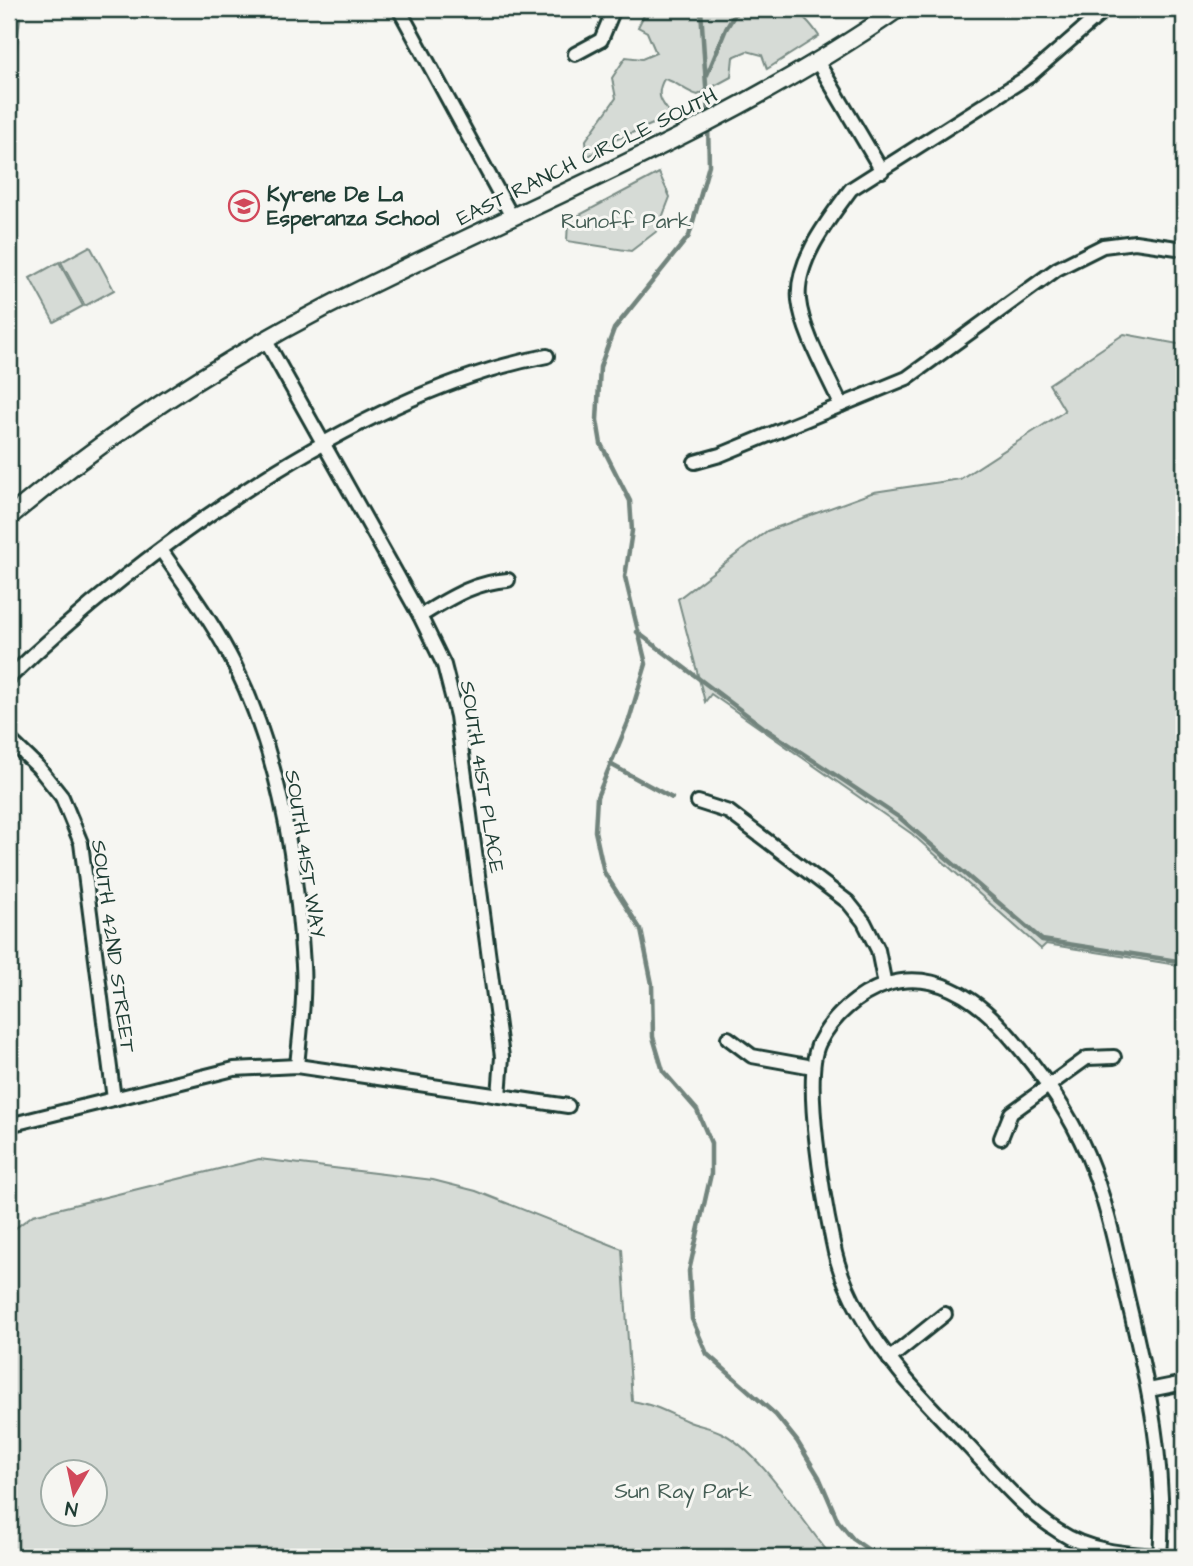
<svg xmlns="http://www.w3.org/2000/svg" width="1193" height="1566" viewBox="0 0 1193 1566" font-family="'Architects Daughter',sans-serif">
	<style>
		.green { fill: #d6dbd6; stroke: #7a8c85; stroke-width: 2; fill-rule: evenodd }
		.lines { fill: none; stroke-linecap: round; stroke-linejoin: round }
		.stream { stroke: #72847d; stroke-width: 4.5 }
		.minor-casing { stroke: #1f3d34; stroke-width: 18 }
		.tertiary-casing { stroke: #1f3d34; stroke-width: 21 }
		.minor { stroke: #f6f6f2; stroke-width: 12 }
		.tertiary { stroke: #f6f6f2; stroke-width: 16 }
		.labels { text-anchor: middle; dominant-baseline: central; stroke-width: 6; stroke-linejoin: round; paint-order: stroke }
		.street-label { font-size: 21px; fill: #1f3d34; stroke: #f6f6f2 }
		.poi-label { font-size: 21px; font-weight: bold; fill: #1f3d34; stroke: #f6f6f2; text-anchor: start }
		.park-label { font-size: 21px; fill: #445d54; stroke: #f6f6f2 }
	</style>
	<rect width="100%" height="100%" fill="#f6f6f2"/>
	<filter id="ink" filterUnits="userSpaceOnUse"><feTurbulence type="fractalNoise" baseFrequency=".0143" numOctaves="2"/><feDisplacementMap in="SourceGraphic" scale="14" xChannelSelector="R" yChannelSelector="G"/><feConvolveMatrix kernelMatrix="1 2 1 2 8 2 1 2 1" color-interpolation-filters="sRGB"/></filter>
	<g filter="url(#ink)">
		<!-- green -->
		<g class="green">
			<path d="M652 9H767L774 13C792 0 810 22 819 36L767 69 762 55 747 51 733 57 731 77 698 95C684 91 678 82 664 79 655 95 661 102 672 116L615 140 587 157 586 140 616 98 612 78 626 57 642 59 656 53 647 32 638 27 645 13Z"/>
			<polygon points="9,16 20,18 9,112"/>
			<polygon points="659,173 670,197 657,231 631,251 567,241 568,221"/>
			<polygon points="90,246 114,290 85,306 61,262"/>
			<polygon points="59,262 83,306 54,322 30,278"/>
			<polygon points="1124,334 1184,345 1184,966 1046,944 1041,949 912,834 711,694 705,702 678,599 767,531 874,492 960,479 1065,411 1049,384"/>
			<polygon points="1184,1064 1184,1159 1180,1135"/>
			<path d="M259 1159 433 1180 476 1191 622 1249 632 1401C658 1406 664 1411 687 1421 698 1426 711 1427 722 1433 762 1453 802 1522 832 1557H9V1233L33 1215ZM52 1472H94V1514H52Z"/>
		</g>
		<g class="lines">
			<!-- stream -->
			<g class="stream">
				<polyline points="701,9 708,116"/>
				<polyline points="707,75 726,29 738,9"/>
				<polyline points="708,125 709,165 689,236 614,329 600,367 597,420 601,444 630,501 632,531 625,577 646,664 629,720 597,797 595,831 604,872 641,930 652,984 653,1037 663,1071 697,1110 711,1143 711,1174 689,1271 692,1319 707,1354 776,1415 797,1441 819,1477 838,1521 853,1539 879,1557"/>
				<polyline points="637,632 763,727 900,818 1042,940 1184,962"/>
				<polyline points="610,764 672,798"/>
			</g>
			<!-- minor casing -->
			<g class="minor-casing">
				<g id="minor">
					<polyline points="399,9 512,217"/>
					<polyline points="575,54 601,40 614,9"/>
					<polyline points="817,61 882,171"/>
					<polyline points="266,341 420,616 444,665 457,716 502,1057 499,1096"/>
					<path d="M841 405C828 376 802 331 799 300 795 261 829 219 851 189L1029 76 1106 9"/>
					<polyline points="695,462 720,455 907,378 1057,269 1103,246 1135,242 1184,249"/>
					<path d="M161 550C187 588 215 625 235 666 280 757 297 865 303 965 305 999 300 1033 297 1066"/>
					<path d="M420 616C449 599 474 582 508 580"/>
					<path d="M9 678C139 551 366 389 547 356"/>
					<polyline points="9,739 38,767 62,797 81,843 114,1099"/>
					<path d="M698 802 729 812 848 902 864 922 878 950 885 985C932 969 975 997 1005 1031 1038 1068 1067 1107 1087 1154 1106 1199 1116 1248 1127 1296 1148 1383 1167 1468 1160 1557"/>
					<path d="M885 985C858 994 832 1017 819 1043 802 1078 824 1201 833 1243 837 1265 848 1292 859 1312 887 1364 929 1405 969 1447 997 1477 1023 1509 1058 1531 1088 1551 1124 1554 1160 1556"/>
					<polyline points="728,1038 752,1056 813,1067"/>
					<polyline points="9,1125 234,1069 297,1066 568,1106"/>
					<polyline points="1001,1138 1011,1113 1062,1076 1087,1058 1114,1057"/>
					<polyline points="889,1359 945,1314"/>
					<polyline points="1149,1390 1184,1383"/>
				</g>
			</g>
			<!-- tertiary casing -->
			<g class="tertiary-casing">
				<path id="tertiary" d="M9 517C106 436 214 365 326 307 517 209 721 132 898 9"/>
			</g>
			<!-- minor -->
			<use href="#minor" class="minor"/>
			<!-- tertiary -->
			<use href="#tertiary" class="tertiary"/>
		</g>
	</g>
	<!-- icons -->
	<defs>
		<g id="school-ring" transform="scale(1.575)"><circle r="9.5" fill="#f6f6f2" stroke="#d1495b" stroke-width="1.5"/><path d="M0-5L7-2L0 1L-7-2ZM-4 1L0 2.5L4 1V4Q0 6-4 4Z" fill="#d1495b"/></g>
	</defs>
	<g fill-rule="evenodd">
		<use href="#school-ring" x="244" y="206"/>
	</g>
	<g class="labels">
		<!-- street labels -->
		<g class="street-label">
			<text transform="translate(587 157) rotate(-26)">EAST RANCH CIRCLE SOUTH</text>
			<text transform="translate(482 777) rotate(81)">SOUTH 41ST PLACE</text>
			<text transform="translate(305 854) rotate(81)">SOUTH 41ST WAY</text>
			<text transform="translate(113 946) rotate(82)">SOUTH 42ND STREET</text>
		</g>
		<!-- poi labels -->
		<g class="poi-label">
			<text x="267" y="194">Kyrene De La<tspan x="267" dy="24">Esperanza School</tspan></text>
		</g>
		<!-- park labels -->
		<g class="park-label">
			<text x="626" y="221">Runoff Park</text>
			<text x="683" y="1491">Sun Ray Park</text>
		</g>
	</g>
	<!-- margin -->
	<rect width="1193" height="1566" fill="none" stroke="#f6f6f2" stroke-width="35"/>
	<rect x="18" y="18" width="1158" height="1531" fill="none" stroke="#1f3d34" stroke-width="2.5" filter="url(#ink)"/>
	<!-- north arrow -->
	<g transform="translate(74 1493) rotate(189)"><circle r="33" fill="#f6f6f2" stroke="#a0aca6" stroke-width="2"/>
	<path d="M0-5L12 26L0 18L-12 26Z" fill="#d1495b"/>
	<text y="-10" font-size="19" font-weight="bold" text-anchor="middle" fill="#1f3d34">N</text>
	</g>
</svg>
